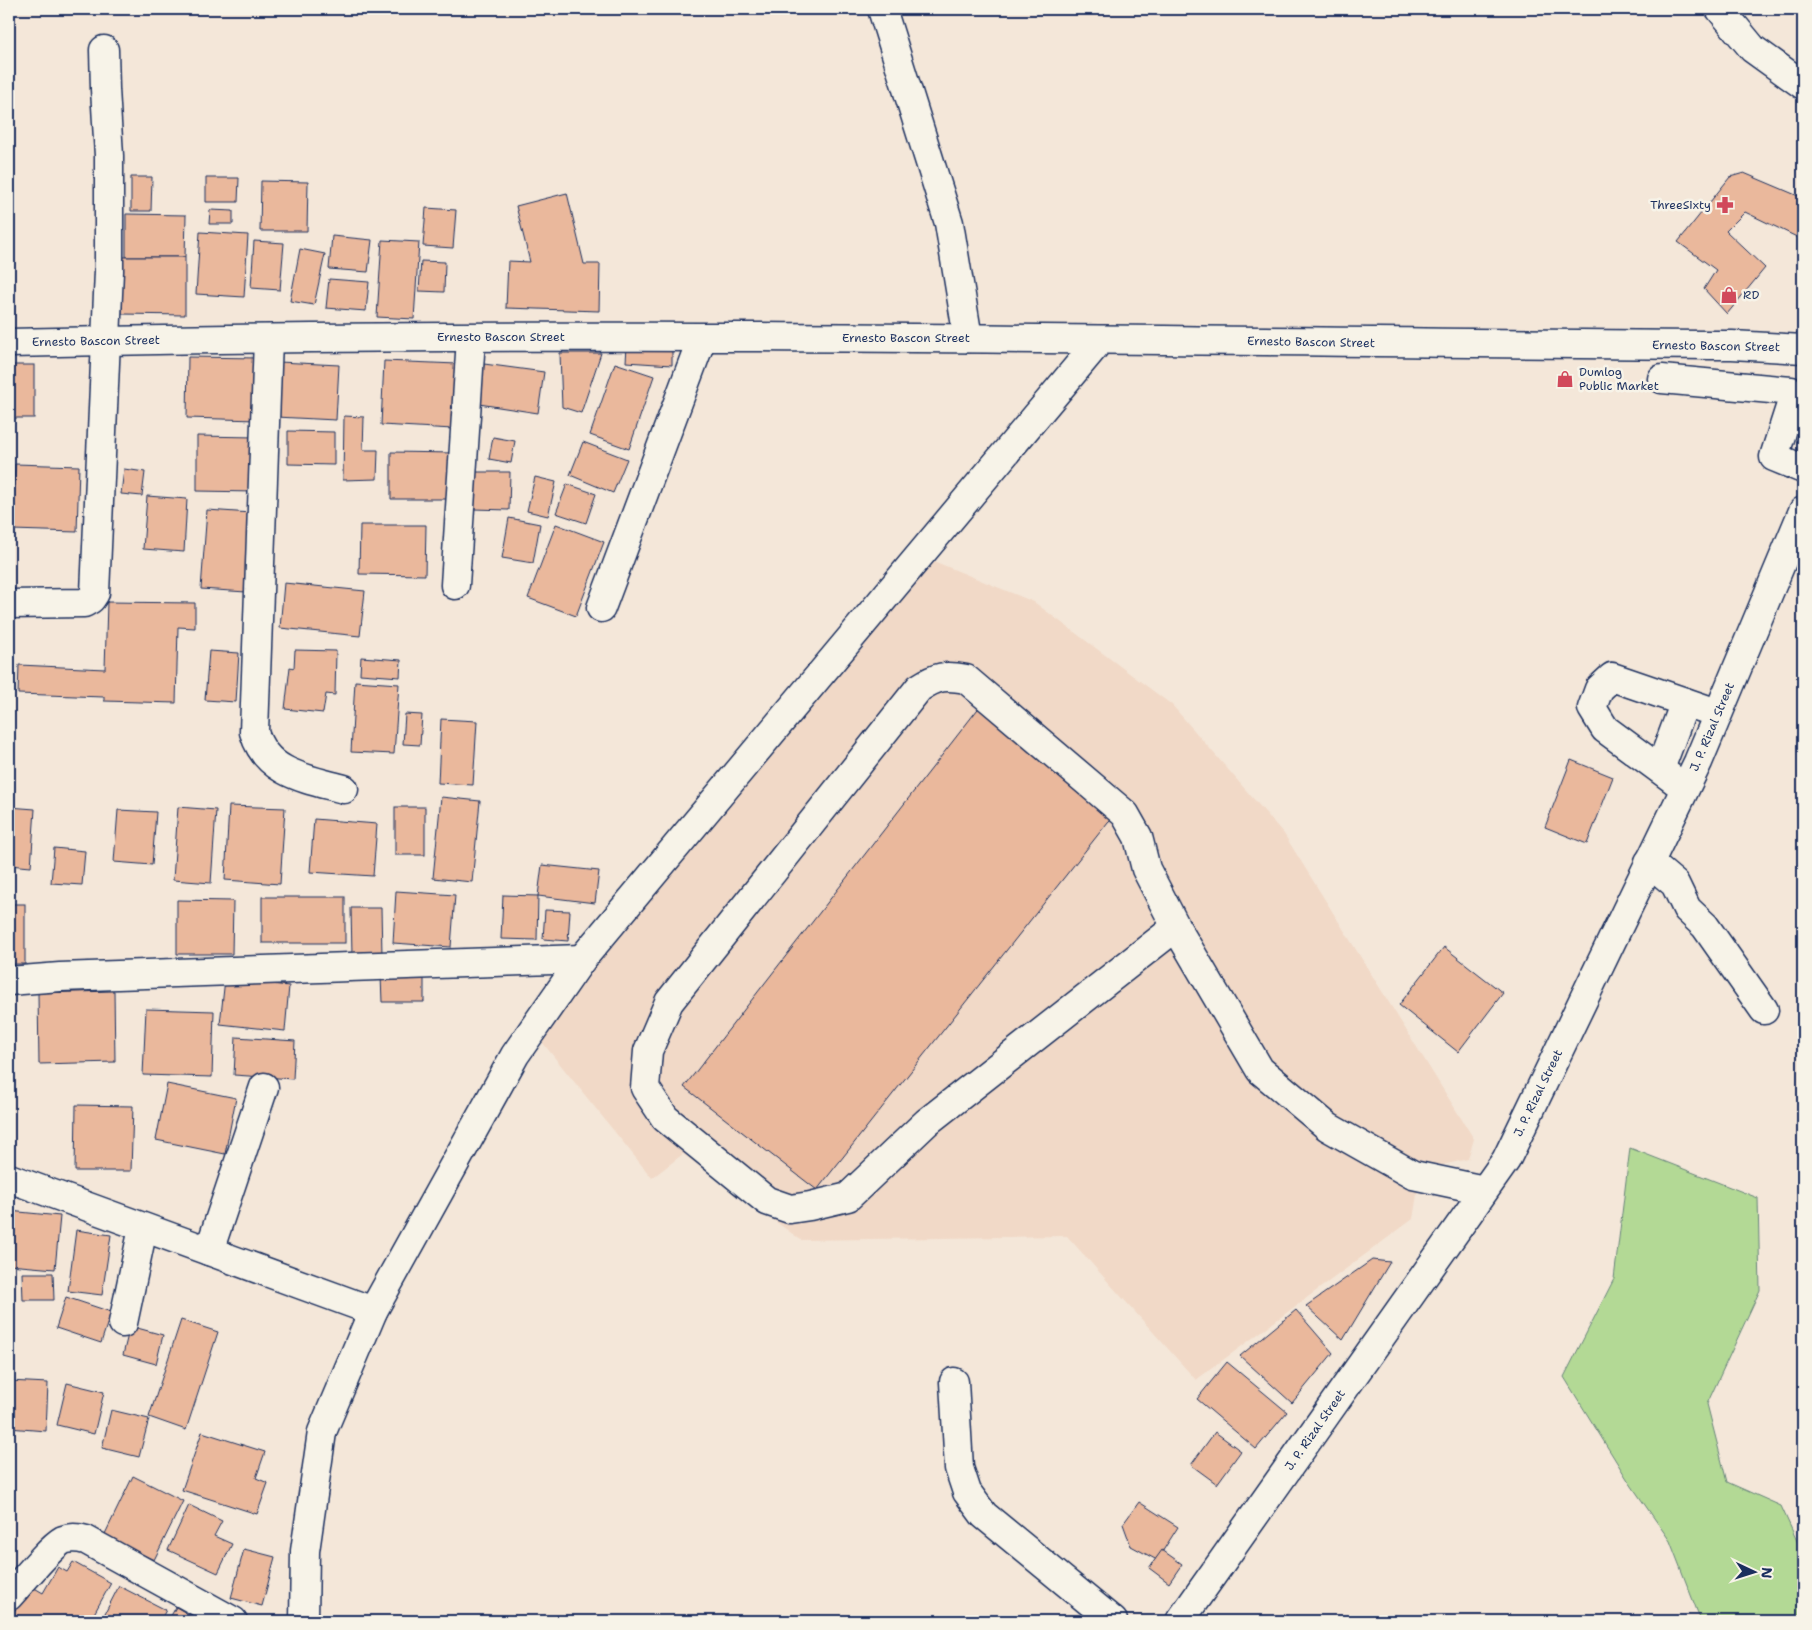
<svg xmlns="http://www.w3.org/2000/svg" width="1812" height="1630" viewBox="0 0 1812 1630" font-family="'Shantell Sans',sans-serif">
	<style>
		.built { fill: #f1d9c7 }
		.green { fill: #b3d995; stroke: #67847a }
		.building { fill: #eab89c; stroke: #1b2f5e }
		.lines { fill: none; stroke-linecap: round; stroke-linejoin: round }
		.minor-casing { stroke: #1b2f5e; stroke-width: 31 }
		.minor { stroke: #f7f3e8; stroke-width: 28 }
		.labels { text-anchor: middle; dominant-baseline: central; stroke-width: 5; stroke-linejoin: round; paint-order: stroke }
		.poi-label { font-size: 12px; fill: #1b2f5e; stroke: #f7f3e8; text-anchor: start }
		.street-label { font-size: 12px; fill: #1b2f5e; stroke: #f7f3e8 }
	</style>
	<rect width="100%" height="100%" fill="#f4e7d9"/>
	<filter id="ink" filterUnits="userSpaceOnUse"><feTurbulence type="fractalNoise" baseFrequency=".02" numOctaves="2"/><feDisplacementMap in="SourceGraphic" scale="10" xChannelSelector="R" yChannelSelector="G"/><feConvolveMatrix kernelMatrix="1 2 1 2 8 2 1 2 1" color-interpolation-filters="sRGB"/></filter>
	<g filter="url(#ink)">
		<!-- built -->
		<polygon class="built" points="926,558 1034,602 1172,705 1284,834 1474,1139 1468,1159 1421,1170 1413,1219 1196,1380 1067,1236 801,1240 683,1154 652,1178 538,1037"/>
		<!-- green -->
		<polygon class="green" points="1630,1148 1758,1198 1760,1290 1707,1404 1727,1482 1781,1506 1803,1554 1803,1621 1701,1621 1670,1541 1629,1482 1564,1377 1614,1279"/>
		<!-- building -->
		<g class="building">
			<polygon points="1744,173 1803,198 1803,240 1745,212 1726,231 1765,268 1727,314 1704,289 1716,270 1678,242 1730,177"/>
			<polygon points="131,177 152,177 151,211 131,211"/>
			<polygon points="206,178 239,178 238,202 206,202"/>
			<polygon points="261,181 308,182 307,231 260,231"/>
			<polygon points="567,193 584,264 600,264 599,311 506,308 508,261 530,262 516,206"/>
			<polygon points="426,208 456,210 453,248 423,246"/>
			<polygon points="210,210 233,211 233,224 209,224"/>
			<polygon points="126,214 186,215 185,257 126,257"/>
			<polygon points="200,232 248,235 244,297 196,294"/>
			<polygon points="332,236 372,240 368,272 329,269"/>
			<polygon points="382,240 419,242 414,319 377,317"/>
			<polygon points="254,241 284,243 280,290 251,288"/>
			<polygon points="300,249 325,254 314,305 290,301"/>
			<polygon points="123,257 185,257 185,315 122,314"/>
			<polygon points="421,261 445,262 444,292 419,291"/>
			<polygon points="329,279 369,282 366,311 326,308"/>
			<polygon points="627,346 672,348 672,365 626,362"/>
			<polygon points="560,353 601,353 581,413 562,407"/>
			<polygon points="188,357 259,358 257,420 187,418"/>
			<polygon points="384,361 457,364 453,429 381,425"/>
			<polygon points="279,362 339,365 336,420 276,417"/>
			<polygon points="615,363 654,376 629,449 590,435"/>
			<polygon points="484,364 544,372 538,413 479,404"/>
			<rect x="9" y="365" width="25" height="53"/>
			<polygon points="344,416 364,417 363,450 378,450 377,479 343,480"/>
			<polygon points="288,431 334,432 334,465 288,464"/>
			<polygon points="197,436 255,437 255,492 197,491"/>
			<polygon points="493,437 515,441 511,463 489,459"/>
			<polygon points="583,442 627,459 613,493 570,475"/>
			<polygon points="391,452 454,453 453,499 391,499"/>
			<polygon points="15,464 79,466 77,532 12,530"/>
			<polygon points="124,469 145,472 142,496 121,494"/>
			<polygon points="474,472 510,472 509,510 474,509"/>
			<polygon points="535,477 556,482 548,516 527,511"/>
			<polygon points="567,484 596,494 586,523 556,513"/>
			<polygon points="147,496 187,499 184,552 143,549"/>
			<polygon points="207,510 251,513 246,592 201,589"/>
			<polygon points="509,518 540,524 533,563 502,558"/>
			<polygon points="556,524 604,542 576,616 528,598"/>
			<polygon points="360,525 426,525 425,575 359,574"/>
			<polygon points="284,583 365,591 360,636 280,628"/>
			<polygon points="107,602 195,603 195,628 178,627 176,703 104,701 104,697 18,694 19,665 105,669"/>
			<polygon points="295,650 336,651 335,695 326,694 323,713 285,709 290,667 294,668"/>
			<polygon points="209,651 239,653 236,702 205,700"/>
			<polygon points="361,657 401,660 400,677 360,674"/>
			<polygon points="355,681 399,684 394,754 351,752"/>
			<polygon points="981,705 1112,817 817,1190 684,1087"/>
			<polygon points="405,714 422,715 420,745 403,744"/>
			<polygon points="441,719 477,721 473,785 438,783"/>
			<polygon points="1571,760 1613,777 1587,844 1545,827"/>
			<polygon points="441,797 480,801 472,882 433,878"/>
			<polygon points="229,806 285,808 280,884 225,880"/>
			<polygon points="9,807 35,809 31,867 9,865"/>
			<polygon points="178,807 216,810 211,883 173,880"/>
			<rect x="395" y="807" width="30" height="48"/>
			<polygon points="118,810 156,812 152,865 114,862"/>
			<polygon points="314,819 377,824 373,876 310,872"/>
			<polygon points="54,848 85,851 82,885 51,883"/>
			<polygon points="542,865 599,871 595,903 538,896"/>
			<polygon points="396,891 455,895 451,947 393,943"/>
			<polygon points="503,895 538,896 537,940 501,939"/>
			<rect x="262" y="897" width="83" height="46"/>
			<polygon points="177,900 233,901 232,954 177,954"/>
			<rect x="9" y="904" width="16" height="60"/>
			<polygon points="351,908 381,908 382,955 352,955"/>
			<polygon points="545,910 570,911 568,941 543,939"/>
			<polygon points="1444,947 1503,993 1458,1052 1399,1005"/>
			<polygon points="381,976 424,976 424,1002 382,1002"/>
			<polygon points="225,979 289,986 285,1031 220,1024"/>
			<polygon points="114,991 115,1062 39,1064 38,993"/>
			<polygon points="146,1009 214,1011 212,1077 143,1075"/>
			<polygon points="236,1037 295,1041 293,1079 234,1075"/>
			<polygon points="167,1084 236,1098 225,1154 156,1140"/>
			<polygon points="76,1105 133,1106 131,1171 75,1171"/>
			<polygon points="9,1211 60,1216 55,1269 9,1265"/>
			<polygon points="76,1230 111,1235 102,1295 68,1291"/>
			<polygon points="1372,1260 1390,1262 1343,1340 1306,1306"/>
			<polygon points="22,1273 53,1273 54,1300 23,1300"/>
			<polygon points="66,1297 111,1312 101,1343 56,1328"/>
			<polygon points="1296,1310 1333,1353 1292,1403 1240,1356"/>
			<polygon points="181,1320 218,1332 186,1430 149,1417"/>
			<polygon points="130,1326 163,1335 156,1364 123,1355"/>
			<polygon points="1227,1362 1287,1412 1256,1449 1197,1399"/>
			<polygon points="9,1381 48,1383 46,1431 9,1428"/>
			<polygon points="67,1383 104,1392 94,1434 57,1425"/>
			<polygon points="111,1410 149,1419 139,1457 102,1448"/>
			<polygon points="202,1432 265,1452 256,1478 268,1483 257,1514 182,1490"/>
			<polygon points="1215,1432 1241,1451 1217,1484 1191,1465"/>
			<polygon points="133,1476 183,1501 154,1560 104,1536"/>
			<polygon points="1139,1502 1178,1527 1157,1560 1131,1546 1123,1524"/>
			<polygon points="189,1505 222,1521 214,1536 232,1544 218,1573 168,1550"/>
			<polygon points="244,1549 275,1557 262,1606 231,1598"/>
			<polygon points="1162,1550 1182,1564 1169,1583 1149,1568"/>
			<polygon points="73,1562 111,1583 90,1621 20,1621 9,1615 26,1583 43,1593 58,1567 67,1572"/>
			<polygon points="119,1586 166,1610 160,1621 101,1621"/>
			<polygon points="176,1607 200,1621 168,1621"/>
		</g>
		<g class="lines">
			<!-- minor casing -->
			<g class="minor-casing">
				<g id="minor">
					<polyline points="882,9 949,223 968,338"/>
					<polyline points="1720,9 1753,49 1803,85"/>
					<path d="M268 339 254 732C266 774 307 779 344 789"/>
					<path d="M9 343C583 329 1158 342 1732 345L1803 349"/>
					<polyline points="1662,379 1791,391 1794,395 1774,457 1803,469"/>
					<polyline points="455,585 471,338"/>
					<polyline points="9,604 84,603 91,599 95,593 109,271 109,156 105,89 104,50"/>
					<polyline points="601,608 702,338"/>
					<polyline points="1660,769 1685,702"/>
					<polyline points="1685,788 1605,729 1592,708 1599,689 1612,677 1717,713"/>
					<polyline points="1649,862 1675,884 1687,909 1705,926 1764,1010"/>
					<path d="M1176 927 1146 869 1138 837 1125 814 966 679C945 675 937 676 919 688L669 1002 648 1051 645 1088 665 1118 767 1201 790 1209 810 1206 848 1197 927 1122 1176 927 1260 1070 1328 1127 1413 1175 1484 1190"/>
					<polyline points="9,981 60,977 582,959"/>
					<polyline points="9,1178 373,1311"/>
					<polyline points="209,1251 264,1087"/>
					<polyline points="123,1323 143,1228"/>
					<polyline points="954,1382 959,1468 967,1492 984,1515 1113,1621"/>
					<path d="M9 1596C21 1583 50 1547 63 1540 71 1537 79 1538 86 1540L233 1621"/>
					<polyline points="304,1621 305,1551 322,1432 373,1311 515,1055 582,959 1100,340"/>
					<polyline points="1180,1621 1506,1160 1698,762 1803,511"/>
				</g>
			</g>
			<!-- minor -->
			<use href="#minor" class="minor"/>
		</g>
	</g>
	<!-- icons -->
	<defs>
		<g id="pharmacy-bare" transform="scale(1.35)"><path d="M-2-6h4v4h4v4h-4v4h-4v-4h-4v-4h4Z" fill="#d1495b" stroke="#f7f3e8" stroke-width="2.5" paint-order="stroke"/></g>
		<g id="shop-bare" transform="scale(1.35)"><path d="M-5-2.5h2.3a2.7 3.5 0 0 1 5.4 0H5L5.5 6h-11ZM-1.5-2.5h3a1.5 2.3 0 0 0-3 0Z" fill="#d1495b" stroke="#f7f3e8" stroke-width="2.5" paint-order="stroke"/></g>
	</defs>
	<g fill-rule="evenodd">
		<use href="#pharmacy-bare" x="1725" y="205"/>
		<use href="#shop-bare" x="1729" y="295"/>
		<use href="#shop-bare" x="1565" y="379"/>
	</g>
	<g class="labels">
		<!-- poi labels -->
		<g class="poi-label">
			<text x="1711" y="205" text-anchor="end">ThreeSixty</text>
			<text x="1743" y="295">RD</text>
			<text x="1579" y="372">Dumlog<tspan x="1579" dy="14">Public Market</tspan></text>
		</g>
		<!-- street labels -->
		<g class="street-label">
			<text x="501" y="337">Ernesto Bascon Street</text>
			<text x="906" y="338">Ernesto Bascon Street</text>
			<text transform="translate(96 341) rotate(-1)">Ernesto Bascon Street</text>
			<text transform="translate(1311 342) rotate(1)">Ernesto Bascon Street</text>
			<text transform="translate(1716 346) rotate(1)">Ernesto Bascon Street</text>
			<text transform="translate(1712 727) rotate(-67)">J. P. Rizal Street</text>
			<text transform="translate(1538 1093) rotate(-64)">J. P. Rizal Street</text>
			<text transform="translate(1315 1430) rotate(-55)">J. P. Rizal Street</text>
		</g>
	</g>
	<!-- margin -->
	<rect width="1812" height="1630" fill="none" stroke="#f7f3e8" stroke-width="30"/>
	<rect x="15" y="15" width="1782" height="1600" fill="none" stroke="#1b2f5e" stroke-width="2" filter="url(#ink)"/>
	<!-- north arrow -->
	<g transform="translate(1754 1572) rotate(94)" stroke="#f7f3e8" stroke-width="4" paint-order="stroke">
	<path d="M0-4L9 19L0 12L-9 19Z" fill="#1b2f5e"/>
	<text y="-8" font-size="14" font-weight="bold" text-anchor="middle" fill="#1b2f5e">N</text>
	</g>
</svg>
